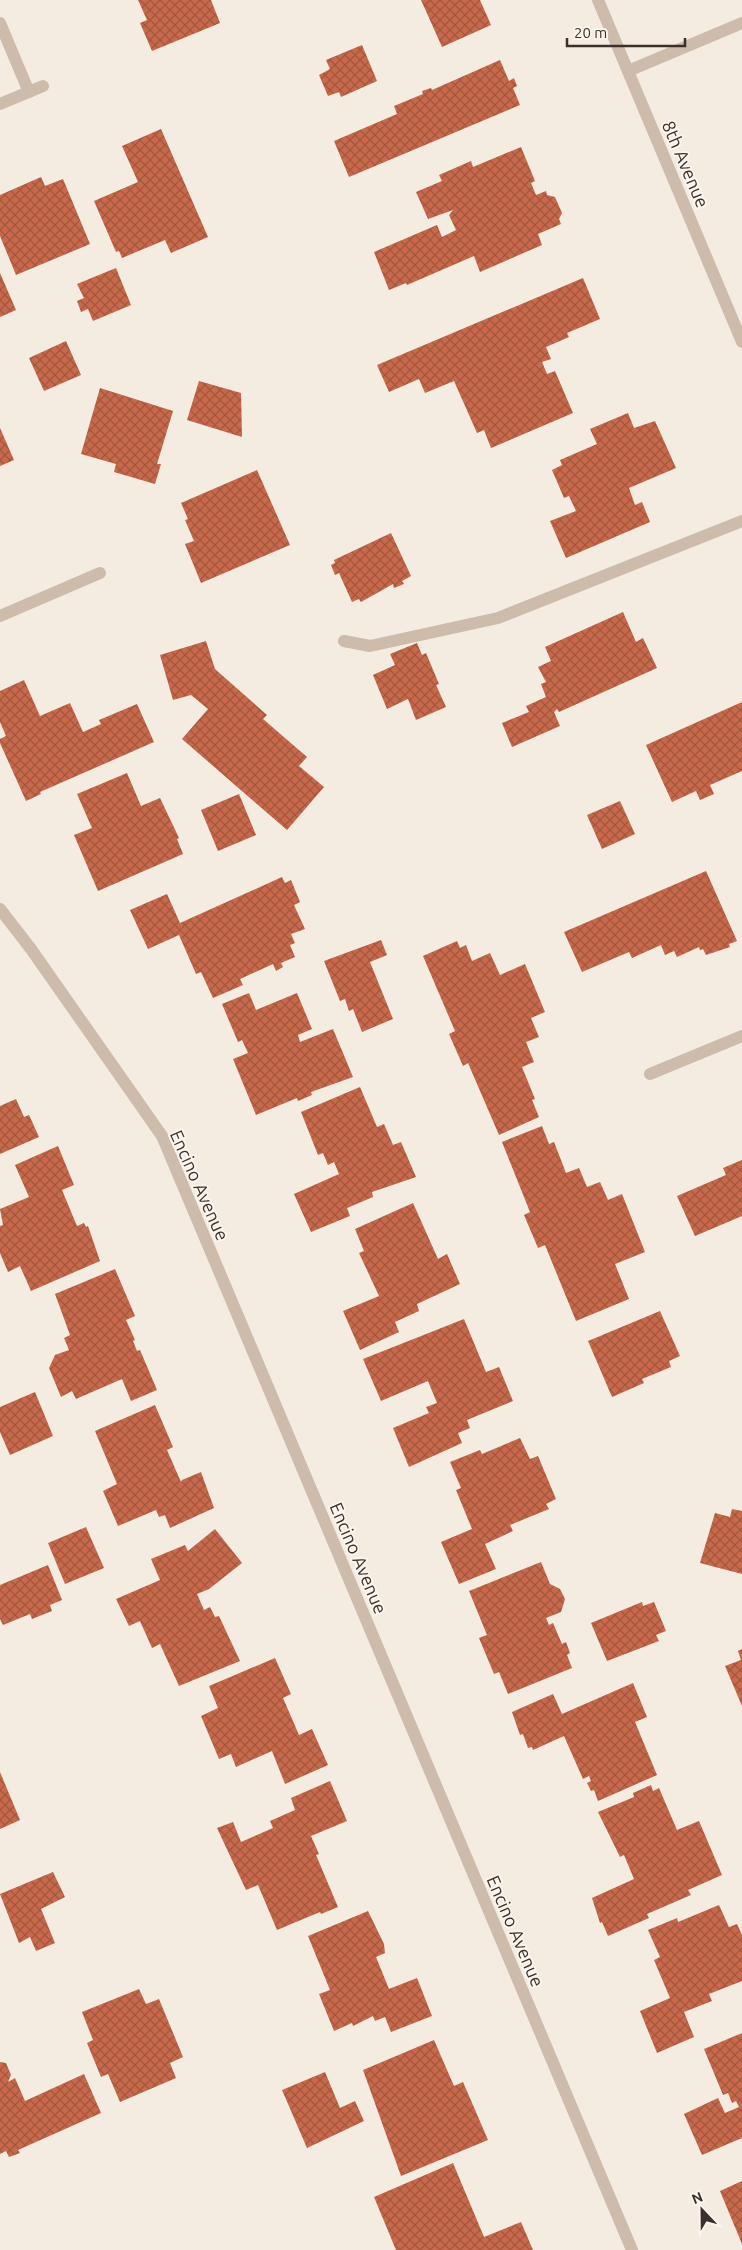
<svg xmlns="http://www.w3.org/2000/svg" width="742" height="2250" viewBox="0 0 742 2250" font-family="Ubuntu,sans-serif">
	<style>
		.building { fill: url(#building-cross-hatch) }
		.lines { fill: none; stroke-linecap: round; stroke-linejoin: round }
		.service { stroke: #cdbbac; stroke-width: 12 }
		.minor { stroke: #cdbbac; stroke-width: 12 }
		.labels { text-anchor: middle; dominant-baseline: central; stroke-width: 4; stroke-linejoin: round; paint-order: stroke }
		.street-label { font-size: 18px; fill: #3b302b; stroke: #fbf5ee }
	</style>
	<defs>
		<pattern id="building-cross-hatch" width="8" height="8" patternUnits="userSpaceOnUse" patternTransform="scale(1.25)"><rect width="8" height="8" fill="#c8694b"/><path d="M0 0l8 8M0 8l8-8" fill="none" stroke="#a4573f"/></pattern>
	</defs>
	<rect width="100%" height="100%" fill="#f4ebe1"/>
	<!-- building -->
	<g class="building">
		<polygon points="138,0 211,0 220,23 152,51 140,23 147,20"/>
		<polygon points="421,0 480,0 491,25 442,47"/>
		<polygon points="362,45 377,81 341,97 339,92 328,96 319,75 330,69 326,60"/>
		<polygon points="500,60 509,81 514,78 517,86 513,88 520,105 349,177 334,141 397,114 394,106 423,94 422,91 431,88 432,90"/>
		<polygon points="161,129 208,237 171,253 165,240 122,258 119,251 116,252 94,201 138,182 122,146"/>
		<polygon points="521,147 535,181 531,183 536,195 546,191 547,195 555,197 562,213 559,219 561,224 538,234 542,245 480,272 474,256 407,285 406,283 389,290 374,252 437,225 442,237 456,230 449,215 453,210 428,219 416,192 442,181 439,175 471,161 473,167"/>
		<polygon points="41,177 45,186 63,179 90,244 16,275 0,236 0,195"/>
		<polygon points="116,268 131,305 93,321 88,309 81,312 77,301 84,298 77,284"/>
		<polygon points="0,273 16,310 0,317"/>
		<polygon points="583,278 600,319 567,333 569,337 546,347 551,359 542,362 547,374 555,371 573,413 491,448 484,430 477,433 454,381 425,393 419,379 389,392 377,365"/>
		<polygon points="66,341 81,375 44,391 29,358"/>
		<polygon points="199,381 241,393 242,437 187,420"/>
		<polygon points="100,388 173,411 157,464 161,464 155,484 114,472 116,464 81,454"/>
		<polygon points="628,413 634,428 655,421 676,468 629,488 635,505 642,502 650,522 566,558 550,521 576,511 569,496 564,498 552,470 562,465 560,460 597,444 590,429"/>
		<polygon points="0,428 14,460 0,466"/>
		<polygon points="257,470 290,545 201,583 185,544 194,541 185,520 188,519 181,503"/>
		<polygon points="391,533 411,576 402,581 404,584 394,588 393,584 361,602 359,599 352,602 339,573 335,575 331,565 335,563 334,560"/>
		<polygon points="623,612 636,642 643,638 657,668 559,712 557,709 554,712 560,726 512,747 502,723 529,712 526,706 546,697 541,684 546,682 538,667 551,661 545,647"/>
		<polygon points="206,641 215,669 267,715 263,719 307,757 299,766 324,787 287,830 182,739 208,709 191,695 173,700 160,655"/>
		<polygon points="417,643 422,655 426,653 439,684 436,685 446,707 416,720 408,699 387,709 373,675 395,665 390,654"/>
		<polygon points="24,680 40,716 70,703 83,732 101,724 99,720 137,704 154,742 40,792 41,794 26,801 0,743 0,739 6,736 0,722 0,691"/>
		<polygon points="742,702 742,771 710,785 714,794 700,800 696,791 672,802 646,745"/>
		<polygon points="127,773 141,806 160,798 179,838 177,839 183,854 98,891 74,835 92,828 77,794"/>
		<polygon points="239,794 256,835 218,851 201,810"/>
		<polygon points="620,801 635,834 602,849 587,815"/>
		<polygon points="706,871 737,941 729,944 730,947 706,955 703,949 700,950 699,947 677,957 674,951 665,955 661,945 632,958 629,952 582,972 564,932"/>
		<polygon points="282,877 285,883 291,880 300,902 294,905 305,929 291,934 295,943 290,945 295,957 281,963 283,967 276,971 273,964 240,979 243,985 213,998 201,972 196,974 179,935 148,949 130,910 167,894 180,923"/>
		<polygon points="381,940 387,955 370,962 393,1019 362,1032 353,1009 349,1011 345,999 340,1001 324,961"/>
		<polygon points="457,941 460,948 466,945 472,961 490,953 500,975 525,964 545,1012 531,1018 539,1037 526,1042 534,1062 522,1067 535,1099 532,1100 539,1117 499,1135 468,1063 463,1066 449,1034 455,1031 423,956"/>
		<polygon points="249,993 256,1010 297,993 312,1029 298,1035 300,1042 333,1029 353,1077 311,1092 312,1095 298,1101 297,1098 256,1115 233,1059 248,1053 242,1040 238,1042 222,1004"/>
		<polygon points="360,1087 377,1127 384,1124 393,1145 401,1142 416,1177 372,1192 373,1197 347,1208 350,1216 311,1232 294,1194 339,1174 334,1162 328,1165 323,1153 318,1155 301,1112"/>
		<polygon points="16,1099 24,1117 29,1115 39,1137 0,1154 0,1106"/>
		<polygon points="542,1126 549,1144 554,1142 566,1173 579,1168 587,1187 600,1182 608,1200 622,1194 645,1252 615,1264 629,1299 576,1321 545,1245 538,1248 524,1215 530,1212 502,1142"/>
		<polygon points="58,1146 74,1185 62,1190 77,1226 84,1223 86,1227 88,1226 100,1261 31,1291 20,1266 8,1272 0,1253 0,1226 3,1225 0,1209 29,1197 15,1165"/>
		<polygon points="742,1160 742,1216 695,1236 677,1196 726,1175 723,1168"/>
		<polygon points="413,1203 438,1259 447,1254 460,1284 417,1304 419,1311 395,1322 399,1332 360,1350 343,1311 379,1296 359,1253 364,1251 355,1229"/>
		<polygon points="115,1269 135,1316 126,1320 135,1340 133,1341 137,1351 140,1350 157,1390 131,1401 122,1379 76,1399 72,1391 61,1397 49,1368 55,1355 69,1350 64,1338 70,1335 55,1294"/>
		<polygon points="660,1311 680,1356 669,1361 671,1367 642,1379 644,1383 612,1397 588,1341"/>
		<polygon points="464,1319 486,1372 499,1367 513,1401 467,1420 470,1428 458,1433 462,1443 409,1467 393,1428 429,1413 426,1407 437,1403 428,1381 381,1401 363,1359"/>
		<polygon points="35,1392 53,1436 10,1455 0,1432 0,1407"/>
		<polygon points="155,1405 173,1447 167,1450 181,1482 182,1480 201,1472 214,1508 170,1528 165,1515 159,1517 156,1510 118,1526 103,1491 117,1484 95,1431"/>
		<polygon points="520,1438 530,1459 538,1456 556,1499 546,1504 549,1509 510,1525 513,1531 485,1544 496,1569 459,1584 441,1542 472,1529 456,1490 461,1488 450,1462 480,1450 482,1454"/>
		<polygon points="732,1509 742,1511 742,1574 700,1563 715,1513 730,1517"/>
		<polygon points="86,1527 104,1568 65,1584 48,1543"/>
		<polygon points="215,1529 242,1563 209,1589 197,1594 204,1610 210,1607 215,1617 219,1616 240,1661 179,1686 160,1644 152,1648 140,1621 129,1626 116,1599 160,1580 151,1559 185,1545 188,1551"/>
		<polygon points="541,1562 550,1584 560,1589 565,1599 561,1612 546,1618 549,1625 553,1623 562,1644 566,1642 570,1653 567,1655 572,1668 508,1694 499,1672 494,1674 479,1638 487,1635 469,1591"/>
		<polygon points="48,1565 62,1600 50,1605 52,1611 32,1619 30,1614 3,1625 0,1619 0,1585"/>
		<polygon points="642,1602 643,1606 654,1602 666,1631 656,1635 659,1641 607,1661 591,1623"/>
		<polygon points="742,1649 742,1706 725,1666 741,1660 738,1651"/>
		<polygon points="275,1658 291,1694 283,1698 299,1735 312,1729 328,1765 285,1784 272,1751 236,1767 231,1754 219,1759 201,1716 218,1708 209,1686"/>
		<polygon points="633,1683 647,1717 635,1722 657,1775 598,1801 594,1790 591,1791 587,1783 591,1781 589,1776 583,1779 564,1736 533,1750 532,1747 528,1748 523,1734 520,1735 512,1712 553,1694 562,1714"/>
		<polygon points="0,1772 20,1820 0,1829"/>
		<polygon points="330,1781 347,1821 311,1836 319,1854 316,1855 338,1907 321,1914 320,1912 277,1930 258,1885 246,1890 217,1828 233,1822 241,1842 273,1828 270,1821 295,1810 291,1798"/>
		<polygon points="651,1785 653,1791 659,1788 677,1830 699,1821 722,1875 688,1890 691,1895 647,1914 649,1918 608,1936 602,1922 600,1923 592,1898 634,1879 624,1855 620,1857 598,1812 634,1797 633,1793"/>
		<polygon points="53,1872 65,1897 41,1909 55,1943 36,1951 30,1937 19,1943 0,1894"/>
		<polygon points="719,1905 729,1927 737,1924 742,1935 742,1981 709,1994 712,2001 684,2012 694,2037 657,2053 640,2011 670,1998 654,1960 660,1957 648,1930 677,1918 678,1922"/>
		<polygon points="368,1911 384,1944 385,1953 376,1957 389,1989 417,1978 432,2016 391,2032 385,2017 375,2021 373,2016 353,2026 352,2023 334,2031 319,1994 330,1990 308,1936"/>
		<polygon points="139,1989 146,2004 159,1999 183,2057 170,2063 176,2078 120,2102 108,2074 101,2077 87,2043 93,2040 82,2012"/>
		<polygon points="742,2033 742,2138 702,2155 684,2114 718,2098 725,2113 739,2107 736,2101 732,2103 728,2093 723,2095 704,2049"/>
		<polygon points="434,2040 454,2086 463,2082 488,2140 401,2176 363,2070"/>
		<polygon points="0,2062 6,2063 11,2075 8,2082 15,2078 25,2101 84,2074 101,2113 18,2150 20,2153 9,2157 6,2151 0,2154"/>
		<polygon points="325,2072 340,2108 355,2101 364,2121 307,2148 282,2090"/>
		<polygon points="453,2163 484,2237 521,2222 533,2250 396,2250 374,2197"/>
		<polygon points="742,2181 742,2244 720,2191"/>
	</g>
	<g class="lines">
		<!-- service -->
		<g class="service">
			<polyline points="0,23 29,92"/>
			<polyline points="344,641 370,646 498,618 742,521"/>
		</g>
		<!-- minor -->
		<g class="minor">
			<polyline points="598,0 742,342"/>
			<polyline points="628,71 742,23"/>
			<polyline points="0,104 43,86"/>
			<polyline points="0,616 100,573"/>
			<polyline points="0,909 31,949 162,1136 632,2250"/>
			<polyline points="650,1074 742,1036"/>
		</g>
	</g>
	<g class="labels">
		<!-- street labels -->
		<g class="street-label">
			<text transform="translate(686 164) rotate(67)">8th Avenue</text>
			<text transform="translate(200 1185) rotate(66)">Encino Avenue</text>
			<text transform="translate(359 1558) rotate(67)">Encino Avenue</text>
			<text transform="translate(516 1931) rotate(67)">Encino Avenue</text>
		</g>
	</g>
	<!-- north arrow -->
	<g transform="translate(702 2210) rotate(338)" stroke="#fbf5ee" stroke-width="4" paint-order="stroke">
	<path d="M0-4L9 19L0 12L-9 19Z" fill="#3b302b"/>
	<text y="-8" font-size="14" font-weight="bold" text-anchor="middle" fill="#3b302b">N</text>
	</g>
	<!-- scale -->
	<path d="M567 38v8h118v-8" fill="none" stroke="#3b302b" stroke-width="2.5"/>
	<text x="574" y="38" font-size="15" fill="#3b302b" stroke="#fbf5ee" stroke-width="4" paint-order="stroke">20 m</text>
</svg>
